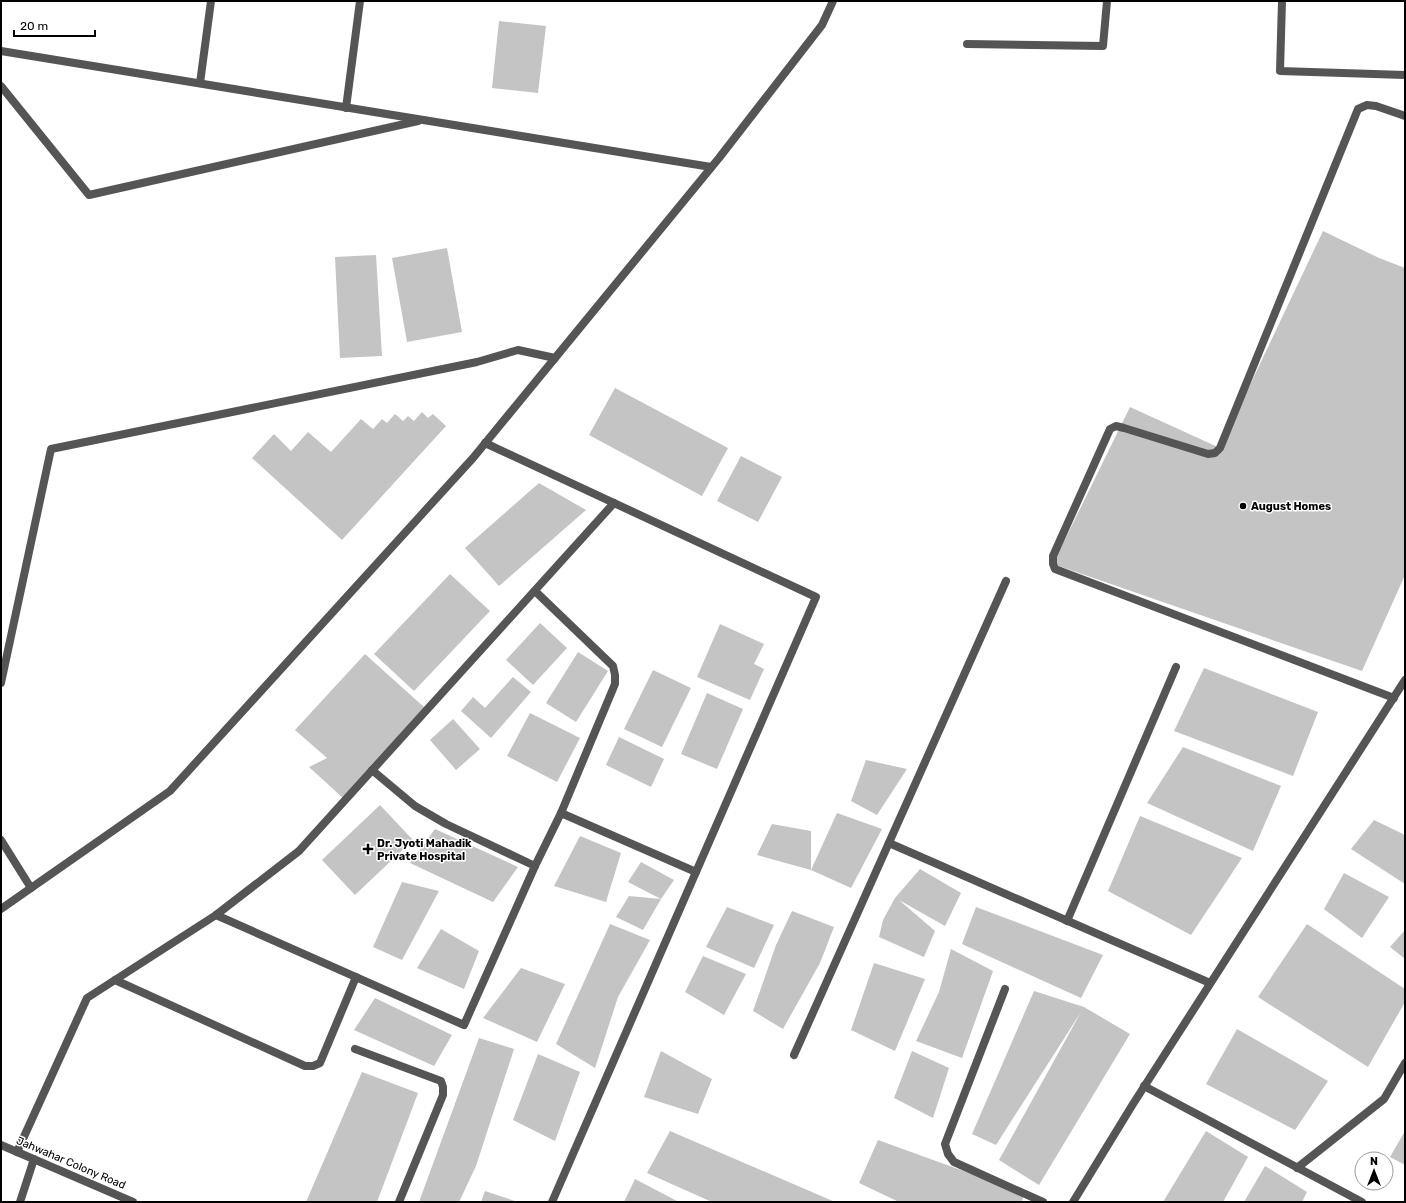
<svg xmlns="http://www.w3.org/2000/svg" width="1406" height="1203" viewBox="0 0 1406 1203" font-family="Rubik,sans-serif">
	<style>
		.building { fill: #c4c4c4 }
		.lines { fill: none; stroke-linecap: round; stroke-linejoin: round }
		.service { stroke: #555; stroke-width: 8 }
		.minor { stroke: #555; stroke-width: 8 }
		.tertiary { stroke: #555; stroke-width: 8 }
		.poi-dot { fill: #000; stroke: #fff; stroke-width: 1.5 }
		.labels { text-anchor: middle; dominant-baseline: central; stroke-width: 3; stroke-linejoin: round; paint-order: stroke }
		.poi-label { font-size: 11px; font-weight: bold; fill: #000; stroke: #fff; text-anchor: start }
		.street-label { font-size: 11px; fill: #000; stroke: #fff }
	</style>
	<rect width="100%" height="100%" fill="#fff"/>
	<!-- building -->
	<g class="building">
		<polygon points="499,21 546,26 538,93 492,88"/>
		<polygon points="1323,231 1379,258 1405,268 1405,575 1362,671 1053,564 1130,407 1220,448"/>
		<polygon points="447,248 462,332 407,342 392,258"/>
		<polygon points="376,255 382,356 340,358 335,257"/>
		<polygon points="615,388 728,448 702,496 589,435"/>
		<polygon points="422,412 428,418 433,414 446,426 342,540 252,458 274,434 291,451 308,432 331,452 361,419 373,429 382,419 387,423 395,414 403,421 408,416 414,421"/>
		<polygon points="741,456 782,477 758,522 717,501"/>
		<polygon points="539,483 586,510 499,586 465,548"/>
		<polygon points="450,574 490,611 414,691 374,654"/>
		<polygon points="540,623 567,648 533,685 506,660"/>
		<polygon points="720,624 764,644 754,664 764,669 750,700 697,677"/>
		<polygon points="578,652 608,671 576,722 546,703"/>
		<polygon points="365,654 425,708 343,798 309,767 327,758 295,730"/>
		<polygon points="1204,668 1318,712 1293,776 1174,731"/>
		<polygon points="653,670 691,688 662,747 624,729"/>
		<polygon points="513,677 531,692 491,738 461,711 473,697 485,708"/>
		<polygon points="707,693 743,709 717,769 681,754"/>
		<polygon points="530,713 580,738 557,782 507,756"/>
		<polygon points="453,719 480,749 456,770 430,740"/>
		<polygon points="619,737 664,759 651,787 606,765"/>
		<polygon points="1183,747 1281,786 1253,851 1147,803"/>
		<polygon points="866,760 907,769 877,815 851,801"/>
		<polygon points="380,805 413,840 355,895 322,860"/>
		<polygon points="837,813 882,829 851,888 811,870"/>
		<polygon points="1140,816 1242,858 1191,935 1108,891"/>
		<polygon points="1374,820 1405,835 1405,884 1351,849"/>
		<polygon points="772,824 811,831 811,870 757,855"/>
		<polygon points="435,829 518,867 493,902 410,863"/>
		<polygon points="580,836 621,853 606,902 554,886"/>
		<polygon points="641,862 674,880 661,899 628,882"/>
		<polygon points="920,869 961,893 945,926 899,900 935,931 924,957 879,937 883,920 895,898"/>
		<polygon points="1344,873 1389,897 1362,938 1324,909"/>
		<polygon points="402,882 439,891 402,960 373,947"/>
		<polygon points="629,896 661,899 643,930 616,917"/>
		<polygon points="727,907 774,925 754,968 706,947"/>
		<polygon points="976,907 1103,955 1081,998 962,944"/>
		<polygon points="792,911 834,927 820,963 783,1029 753,1011 776,945"/>
		<polygon points="610,924 650,940 618,997 595,1068 556,1044"/>
		<polygon points="1307,924 1405,989 1405,1002 1368,1067 1258,997"/>
		<polygon points="441,929 479,951 464,989 417,968"/>
		<polygon points="1405,930 1405,959 1390,947"/>
		<polygon points="951,949 993,971 962,1058 916,1041 939,992"/>
		<polygon points="703,956 746,974 724,1015 685,992"/>
		<polygon points="874,963 925,979 895,1051 851,1030"/>
		<polygon points="521,968 565,984 537,1042 483,1018"/>
		<polygon points="1034,991 1084,1007 1130,1034 1039,1185 999,1160 1081,1012 996,1145 972,1134"/>
		<polygon points="375,998 452,1035 434,1066 354,1030"/>
		<polygon points="1237,1029 1328,1081 1295,1130 1206,1084"/>
		<polygon points="479,1038 514,1049 476,1166 459,1202 419,1202"/>
		<polygon points="661,1051 712,1079 698,1114 644,1097"/>
		<polygon points="912,1051 949,1068 933,1118 894,1098"/>
		<polygon points="538,1054 580,1072 555,1141 513,1120"/>
		<polygon points="362,1072 418,1093 377,1202 306,1202"/>
		<polygon points="670,1131 835,1202 712,1202 647,1173"/>
		<polygon points="1206,1131 1248,1157 1223,1202 1163,1202"/>
		<polygon points="1405,1131 1405,1165 1390,1157"/>
		<polygon points="878,1140 1024,1193 1022,1202 899,1202 859,1183"/>
		<polygon points="1265,1166 1307,1192 1302,1202 1244,1202"/>
		<polygon points="635,1179 679,1202 624,1202"/>
		<polygon points="485,1191 518,1202 481,1202"/>
	</g>
	<g class="lines">
		<!-- service -->
		<polyline class="service" points="1394,698 1055,569 1053,564 1053,556 1110,429 1116,426 1124,428 1208,454 1215,453 1220,448 1358,109 1367,105 1376,106 1405,116"/>
		<!-- minor -->
		<g class="minor">
			<polyline points="1282,1 1280,71 1405,75"/>
			<polyline points="967,44 1103,46 1107,1"/>
			<polyline points="1,51 711,167"/>
			<polyline points="200,83 211,1"/>
			<polyline points="1,86 89,195 418,121"/>
			<polyline points="346,108 360,1"/>
			<polyline points="485,443 816,597 552,1202"/>
			<polyline points="535,591 613,666 615,675 615,684 561,813"/>
			<polyline points="1,683 51,449 477,362 518,350 555,358"/>
			<polyline points="372,770 415,806 446,824 535,866"/>
			<polyline points="1,840 31,888"/>
			<polyline points="889,843 1210,983"/>
			<polyline points="1,909 170,791 473,458 719,158 822,25 833,1"/>
			<polyline points="216,915 464,1025 535,866 561,813 696,872"/>
			<polyline points="1067,921 1176,667"/>
			<polyline points="115,980 305,1066 313,1066 320,1063 356,977"/>
			<polyline points="1005,989 945,1144 948,1154 954,1162 1043,1202"/>
			<polyline points="355,1049 441,1081 443,1087 443,1095 399,1202"/>
			<polyline points="794,1055 1006,581"/>
			<polyline points="1144,1086 1362,1202"/>
			<polyline points="17,1152 87,998 216,915 299,851 614,503"/>
			<polyline points="1297,1168 1384,1099 1405,1063"/>
			<polyline points="20,1202 34,1159"/>
		</g>
		<!-- tertiary -->
		<g class="tertiary">
			<polyline points="1,1145 133,1202"/>
			<polyline points="1073,1202 1133,1104 1405,680"/>
		</g>
	</g>
	<!-- markers -->
	<g class="poi-dot">
		<circle cx="1243" cy="506" r="4"/>
		<path d="M366 843h4v4h4v4h-4v4h-4v-4h-4v-4h4z"/>
	</g>
	<g class="labels">
		<!-- poi labels -->
		<g class="poi-label">
			<text x="1251" y="506">August Homes</text>
			<text x="377" y="843">Dr. Jyoti Mahadik<tspan x="377" dy="13">Private Hospital</tspan></text>
		</g>
		<!-- street labels -->
		<g class="street-label">
			<text transform="translate(71 1163) rotate(23)">Jahwahar Colony Road</text>
		</g>
	</g>
	<!-- border -->
	<rect width="1406" height="1203" fill="none" stroke="#000000" stroke-width="4"/>
	<!-- north arrow -->
	<g transform="translate(1374 1171)"><circle r="19" fill="#ffffff" stroke="#999999"/>
	<path d="M0-3L7 15L0 10L-7 15Z" fill="#000000"/>
	<text y="-6" font-size="11" font-weight="bold" text-anchor="middle" fill="#000000">N</text>
	</g>
	<!-- scale -->
	<path d="M14 30v6h81v-6" fill="none" stroke="#000000" stroke-width="2"/>
	<text x="20" y="30" font-size="12" fill="#000000" stroke="#ffffff" stroke-width="3" paint-order="stroke">20 m</text>
</svg>
